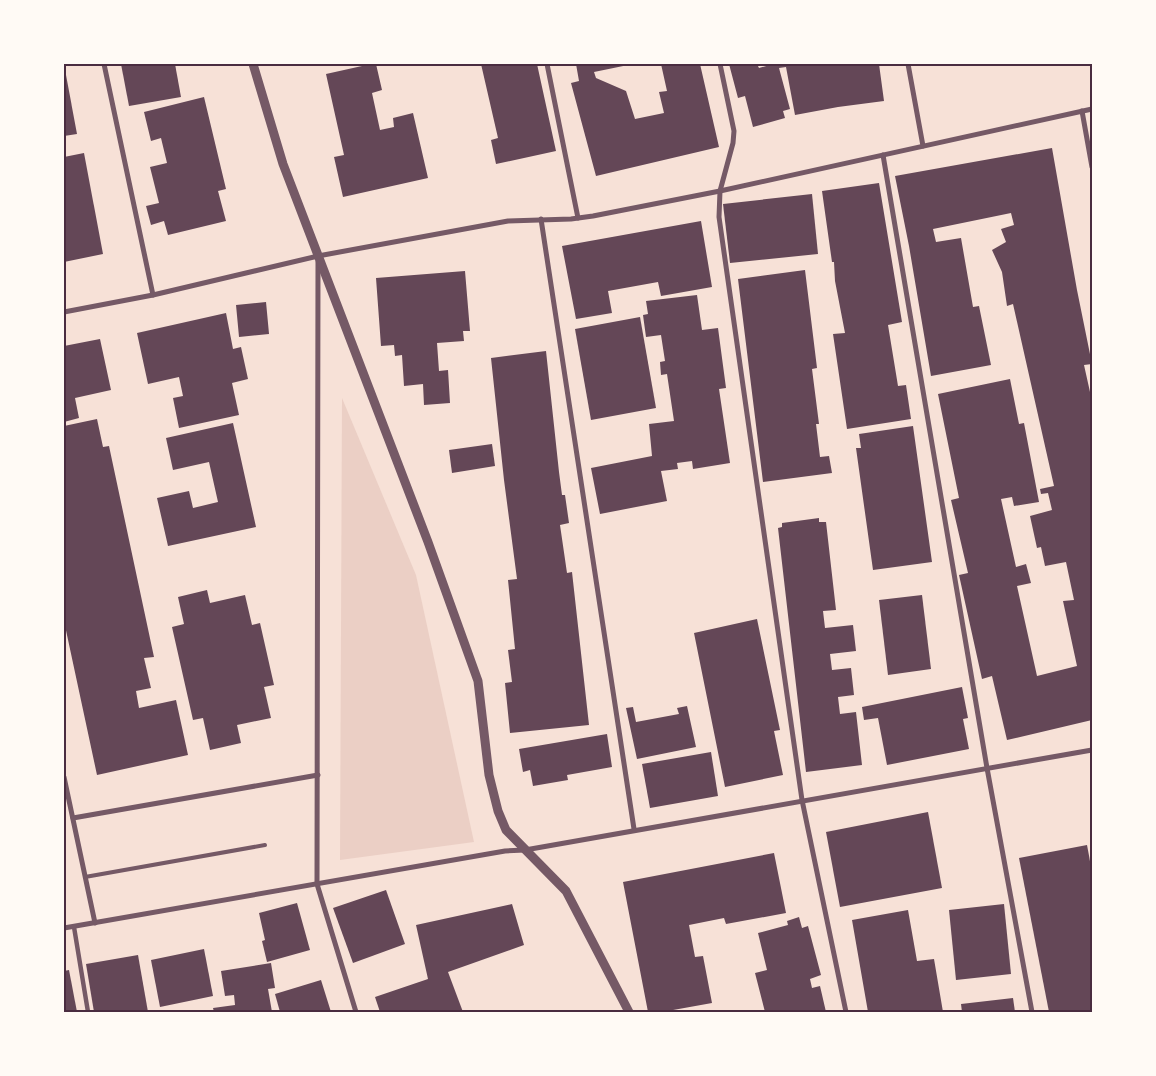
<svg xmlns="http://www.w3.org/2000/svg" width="1156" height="1076" viewBox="0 0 1156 1076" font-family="'Times New Roman',serif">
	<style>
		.green { fill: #ebcfc5 }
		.building { fill: #644757 }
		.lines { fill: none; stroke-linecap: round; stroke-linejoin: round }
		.service { stroke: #755966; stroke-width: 4 }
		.pedestrian { stroke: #755966; stroke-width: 4.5 }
		.minor { stroke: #755966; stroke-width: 5 }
		.tertiary { stroke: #755966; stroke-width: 9 }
		.neatline { fill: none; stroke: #4a2c40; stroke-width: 2 }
	</style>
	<rect width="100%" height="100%" fill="#f7e1d7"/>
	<!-- green -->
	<polygon class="green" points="342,398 416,575 474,842 340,860"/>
	<!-- building -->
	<g class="building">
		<polygon points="121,64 175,64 181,97 129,106"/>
		<polygon points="371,64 376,64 382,90 372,93 380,130 394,127 393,118 413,113 428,178 343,197 334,157 344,155 326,74"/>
		<polygon points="481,64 537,64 556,151 496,164 491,140 498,138"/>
		<polygon points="576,64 633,64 594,72 596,78 626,91 635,119 664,113 659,92 667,91 661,64 700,64 719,147 596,176 571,83 579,81"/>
		<polygon points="729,64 757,64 759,68 773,64 879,64 884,101 838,107 795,115 786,67 779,68 790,109 783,111 785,118 753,127 745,96 738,98"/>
		<polygon points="66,75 77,134 64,136 64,76"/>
		<polygon points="204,97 226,189 218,191 226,221 168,235 164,221 151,225 146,206 159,203 150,167 167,163 161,138 151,141 144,112"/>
		<polygon points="1052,148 1077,290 1092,364 1084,365 1092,401 1092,720 1007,740 992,676 982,679 959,575 968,573 951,500 959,498 938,394 1010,379 1019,424 1024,423 1039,502 1014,506 1012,497 1001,499 1016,567 1026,564 1031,583 1017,586 1037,676 1077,666 1063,601 1074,600 1066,562 1045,566 1041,547 1037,548 1030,516 1052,510 1048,493 1041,494 1040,489 1054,486 1013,304 1007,306 1002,272 992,250 1006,242 1001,229 1014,225 1011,213 933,229 936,242 961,238 973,307 979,306 991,365 931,376 909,246 895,176"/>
		<polygon points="84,153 103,254 64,262 64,157"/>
		<polygon points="879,183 902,322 888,325 898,386 906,385 911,419 847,429 833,334 845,333 835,281 834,262 832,262 822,191"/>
		<polygon points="812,194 818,254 730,263 723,204"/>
		<polygon points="701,221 712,287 661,296 658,282 608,291 612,313 576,319 562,246"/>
		<polygon points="805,270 817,368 812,369 819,424 816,424 820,457 829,456 832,473 763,482 738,279"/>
		<polygon points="465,271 470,331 463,331 464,341 437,343 439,371 448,370 450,403 424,405 423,384 404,386 402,355 395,356 394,345 381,346 376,278"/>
		<polygon points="697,295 702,330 718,328 726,388 719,389 730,463 693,469 692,461 677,463 678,469 661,471 667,501 600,514 591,468 652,456 649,424 674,421 667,374 661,375 660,362 665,361 661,335 646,337 643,315 648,314 646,301"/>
		<polygon points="266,302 269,334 239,337 236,305"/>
		<polygon points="226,313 233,349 241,347 248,379 232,383 239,415 179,428 173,398 183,396 179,377 148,384 137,333"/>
		<polygon points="640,317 656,408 591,420 575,329"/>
		<polygon points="100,339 111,390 75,398 79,418 64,422 64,346"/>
		<polygon points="546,351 559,472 562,495 565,495 569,523 560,525 567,573 572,572 589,725 510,733 505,683 512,682 508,650 515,649 508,580 517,579 504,480 491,358"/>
		<polygon points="97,419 103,447 109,446 154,657 144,658 151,688 136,691 139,708 176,700 188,755 97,775 64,621 64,426"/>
		<polygon points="233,423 256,527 168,546 157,498 189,491 193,508 218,502 209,462 173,470 166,438"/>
		<polygon points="913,426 932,562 873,570 856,448 861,448 859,434"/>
		<polygon points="492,444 495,466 452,473 449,450"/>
		<polygon points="819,518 819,522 826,522 836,610 823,611 825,628 853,625 856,651 830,654 832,670 851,668 854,695 838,697 840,714 856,712 862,765 806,772 778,528 782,527 782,523"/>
		<polygon points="207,590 210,603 245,595 252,625 260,623 274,685 264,687 271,718 237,725 241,743 210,750 203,718 193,720 172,627 184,624 178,597"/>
		<polygon points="922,595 931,669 888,675 879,600"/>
		<polygon points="757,619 780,730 774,731 783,775 725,787 694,633"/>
		<polygon points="962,687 968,718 963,719 969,749 887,765 878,718 864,720 862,707"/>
		<polygon points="687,706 696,747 637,759 626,708 633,707 636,722 679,714 677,708"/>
		<polygon points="607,734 612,767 567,775 568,780 533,786 530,770 523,772 519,749"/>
		<polygon points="711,752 718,796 650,808 642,764"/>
		<polygon points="928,812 942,888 840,907 826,832"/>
		<polygon points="1087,845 1092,872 1092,1012 1049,1012 1019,858"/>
		<polygon points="774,853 786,913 726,924 724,918 689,925 695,957 703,956 712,1003 662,1012 648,1012 623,882"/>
		<polygon points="386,890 405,944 353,963 333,908"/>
		<polygon points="297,903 310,950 267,962 262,941 265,940 259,913"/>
		<polygon points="512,904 524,945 448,972 463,1012 380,1012 375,997 428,979 416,925"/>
		<polygon points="1004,904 1011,974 956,980 949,910"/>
		<polygon points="908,910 917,961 934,959 943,1012 868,1012 852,920"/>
		<polygon points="799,917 802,928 808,926 821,975 810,979 812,988 820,986 826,1012 765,1012 755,973 767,970 758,933 788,925 787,921"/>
		<polygon points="204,949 213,996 160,1007 151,960"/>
		<polygon points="138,955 148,1012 94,1012 86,964"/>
		<polygon points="271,963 275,988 268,989 272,1012 214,1012 213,1008 235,1005 234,995 225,996 221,971"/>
		<polygon points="69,970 77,1012 64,1012 64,971"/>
		<polygon points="321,980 331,1012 280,1012 275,994"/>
		<polygon points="1013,998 1015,1012 962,1012 961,1004"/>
	</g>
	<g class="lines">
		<!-- service -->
		<polyline class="service" points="85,877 265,845"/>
		<!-- pedestrian -->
		<polyline class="pedestrian" points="74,927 88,1012"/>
		<!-- minor -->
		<g class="minor">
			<polyline points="104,64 153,295"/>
			<polyline points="547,64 578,218"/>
			<polyline points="720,64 734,131 733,143 720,191 719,217 802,800 846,1012"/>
			<polyline points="908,64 923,146"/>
			<polyline points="1082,111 1092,167"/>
			<polyline points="883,155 987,768 1032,1012"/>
			<polyline points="541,219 634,829"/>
			<polyline points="318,262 317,884 356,1012"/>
			<polyline points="64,312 153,295 318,256 508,221 571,219 593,216 720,191 1092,109"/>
			<polyline points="64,777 95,923"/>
			<polyline points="73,818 318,775"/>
			<polyline points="64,928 505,851 525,850 1092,750"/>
		</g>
		<!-- tertiary -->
		<polyline class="tertiary" points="253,64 283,164 428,542 478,681 489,775 498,811 506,830 566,891 629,1012"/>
	</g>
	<!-- border -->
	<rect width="1156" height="1076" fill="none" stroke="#fffaf5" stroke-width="130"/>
	<rect x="65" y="65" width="1026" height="946" class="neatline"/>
</svg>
